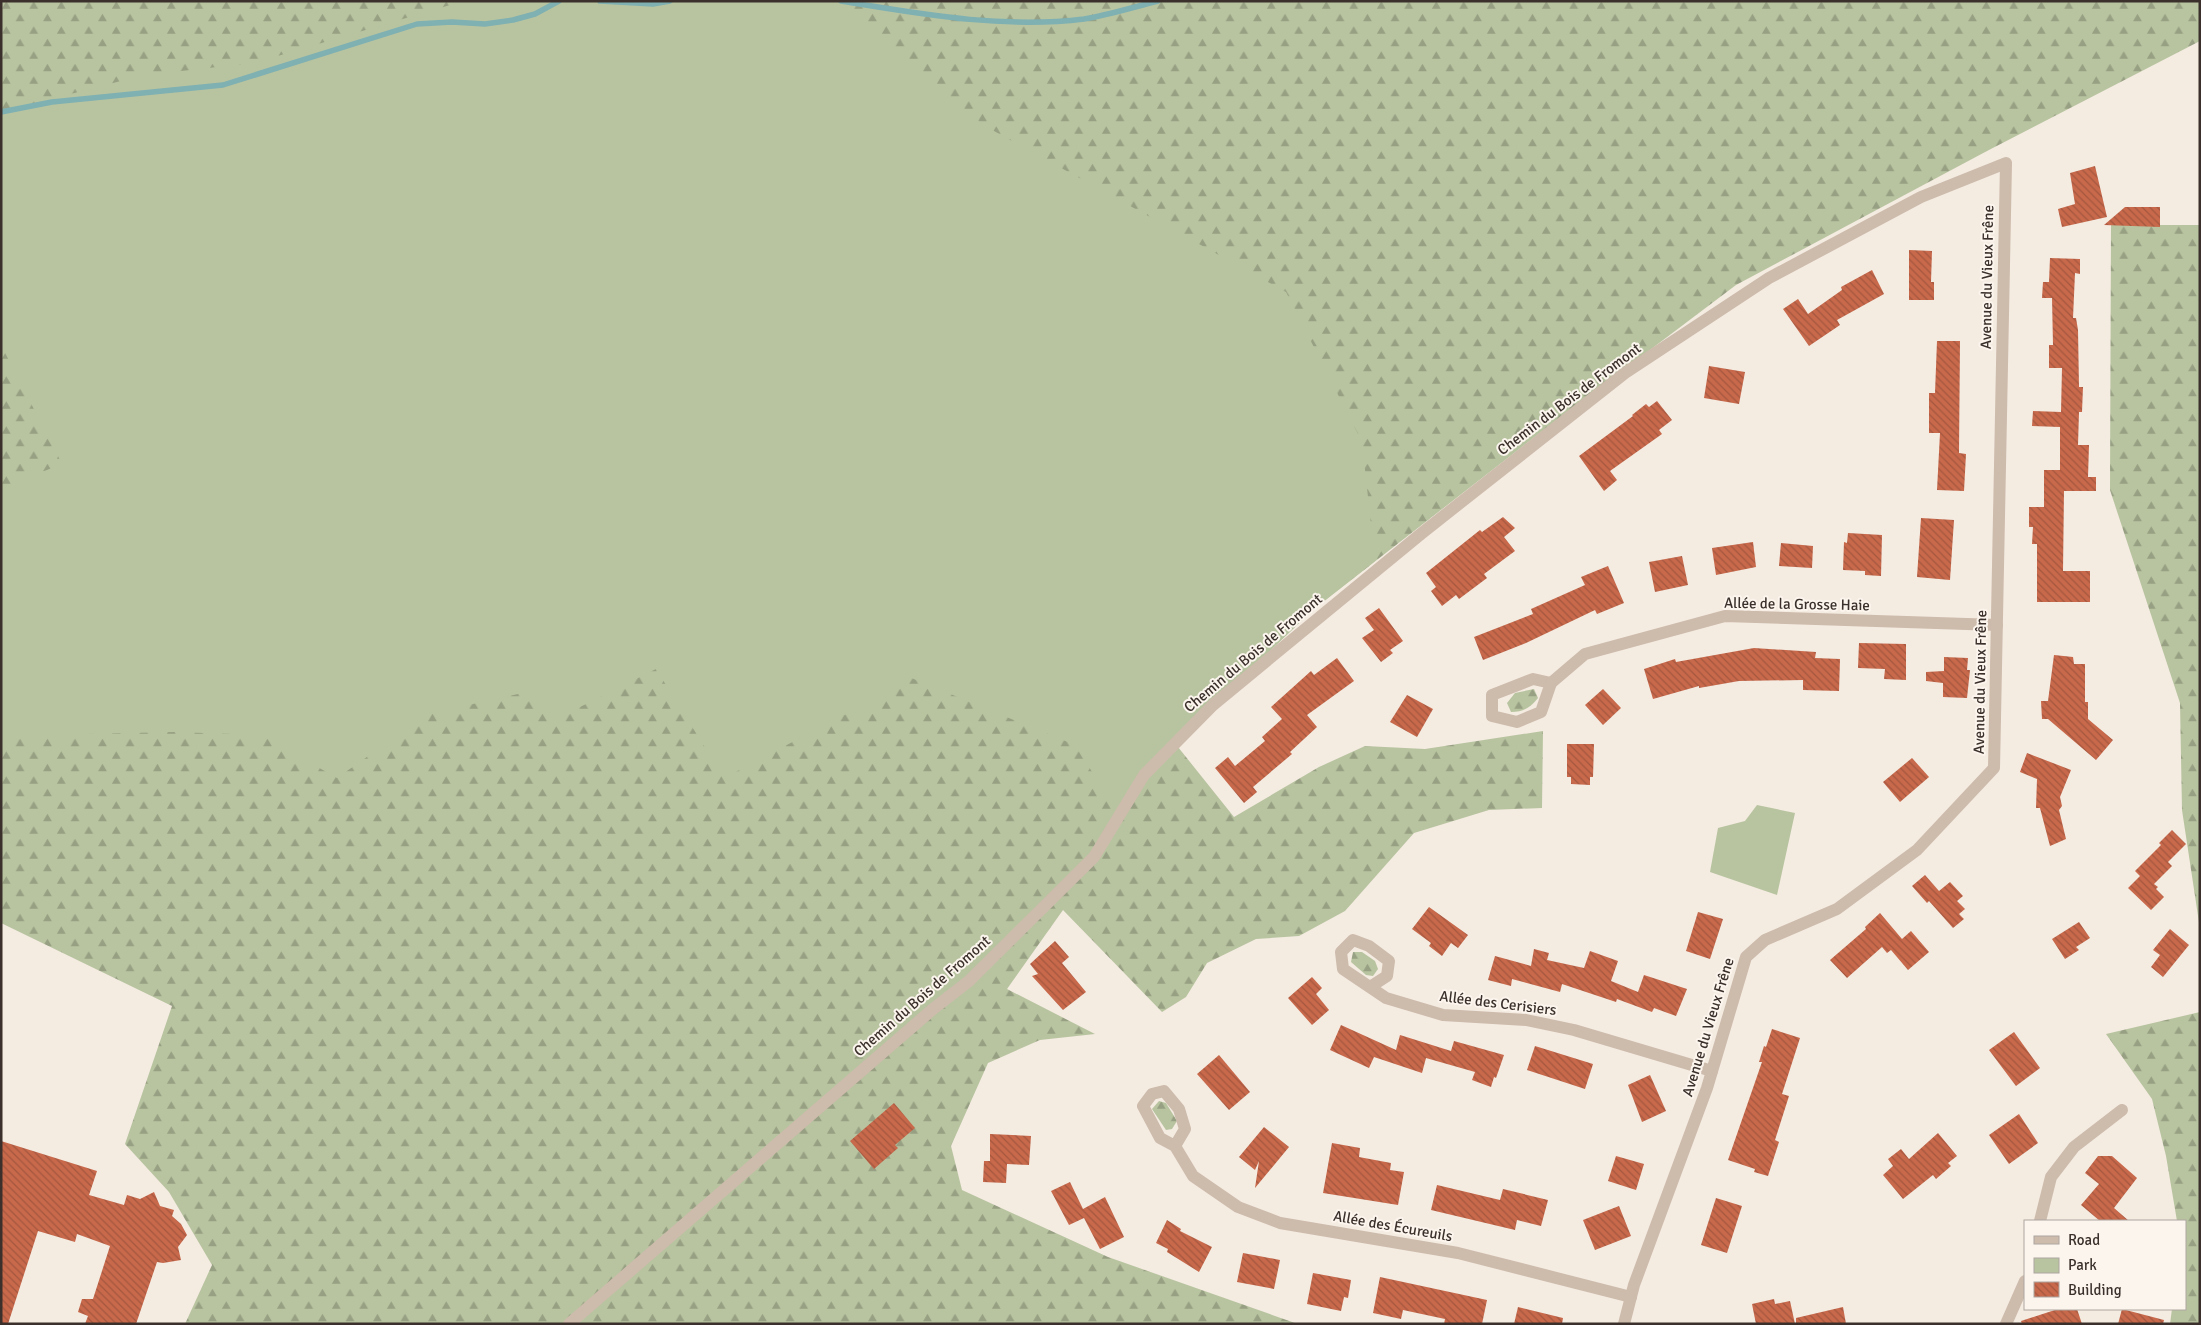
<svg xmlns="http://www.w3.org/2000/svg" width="2201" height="1325" viewBox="0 0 2201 1325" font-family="Signika,sans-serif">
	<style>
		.forest { fill: url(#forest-firs) }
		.green { fill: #b8c4a0 }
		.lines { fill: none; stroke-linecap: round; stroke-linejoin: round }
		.stream { stroke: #7fb0b2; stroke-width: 5.5 }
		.building { fill: url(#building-back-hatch) }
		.street { stroke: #cdbbac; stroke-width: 12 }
		.labels { text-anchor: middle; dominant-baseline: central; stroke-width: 4; stroke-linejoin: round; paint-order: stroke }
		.street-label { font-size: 15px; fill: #3b302b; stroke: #fbf5ee }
	</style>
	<defs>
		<pattern id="forest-firs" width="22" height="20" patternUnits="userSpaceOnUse" patternTransform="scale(1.25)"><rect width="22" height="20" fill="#b8c4a0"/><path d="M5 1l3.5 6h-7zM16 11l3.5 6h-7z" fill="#97a083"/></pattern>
		<pattern id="building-back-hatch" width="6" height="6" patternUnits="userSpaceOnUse" patternTransform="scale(1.25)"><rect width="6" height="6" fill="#c8694b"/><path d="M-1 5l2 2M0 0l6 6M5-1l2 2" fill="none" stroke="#a4573f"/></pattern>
	</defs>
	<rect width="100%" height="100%" fill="#f4ebe1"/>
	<!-- forest -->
	<g class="forest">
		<polygon points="1,1 2200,1 2200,41 1987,151 1736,285 1532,439 1314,609 1174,742 1234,817 1319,767 1365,746 1425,749 1543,731 1542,808 1489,810 1414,833 1345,911 1299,936 1256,939 1207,963 1186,997 1162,1012 1063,910 1007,989 1095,1034 1040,1040 988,1063 951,1146 962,1190 1108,1257 1298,1324 185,1324 212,1265 169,1192 125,1144 172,1006 1,923"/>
		<polygon points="2111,225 2200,225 2200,929 2182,810 2180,703 2110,490"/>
		<path d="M1534 689 1538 698C1530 708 1523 712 1511 712L1507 703 1515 693Z"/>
		<polygon points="1353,952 1362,952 1375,961 1378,969 1373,976 1366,975 1351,962"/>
		<polygon points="2200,1012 2200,1324 2170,1324 2172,1309 2185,1309 2185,1221 2177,1221 2166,1156 2152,1099 2106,1034"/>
		<polygon points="1159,1101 1166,1103 1177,1121 1172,1129 1166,1130 1152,1109"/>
	</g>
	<!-- green -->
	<g class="green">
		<polygon points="477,1 831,1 985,126 1286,292 1362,442 1375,561 1314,609 1174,742 1118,813 1075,745 904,675 878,706 844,715 724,778 656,669 562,716 527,692 428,714 337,778 261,735 174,732 1,736 1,488 62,464 1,345 1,112 144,75 254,63 450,5"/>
		<polygon points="1757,805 1795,813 1777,895 1710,872 1718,828 1745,821"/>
	</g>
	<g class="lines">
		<!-- stream -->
		<g class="stream">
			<polyline points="600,1 653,4 670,1"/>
			<path d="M841 1C921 14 1003 29 1084 19 1108 15 1134 7 1158 1"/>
			<polyline points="1,112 52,102 223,85 417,24 452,22 485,24 513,20 535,14 559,1"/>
		</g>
	</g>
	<!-- building -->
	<g class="building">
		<polygon points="2095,166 2107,217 2062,227 2058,209 2075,204 2070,173"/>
		<polygon points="2125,207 2160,207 2160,227 2104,225"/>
		<polygon points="1909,250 1932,251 1931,282 1934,282 1934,300 1909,300"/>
		<polygon points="2050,258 2080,259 2080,274 2075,273 2073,318 2076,318 2078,330 2079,387 2083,387 2082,412 2079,412 2078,445 2089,445 2088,477 2096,477 2096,491 2064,491 2063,571 2090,571 2090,602 2037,602 2037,544 2032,544 2033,527 2029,527 2029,507 2044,507 2044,470 2060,470 2060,427 2032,426 2033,411 2061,412 2062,368 2049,368 2049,345 2053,345 2052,298 2042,298 2043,282 2049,282"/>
		<polygon points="1872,270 1884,294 1837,320 1840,325 1809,346 1783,309 1798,299 1808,314 1842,290 1841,287"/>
		<polygon points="1937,341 1960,341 1959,453 1966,454 1964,491 1937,490 1940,433 1929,433 1929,393 1935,393"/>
		<polygon points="1709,366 1745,372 1739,404 1704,398"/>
		<polygon points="1657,401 1672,420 1659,430 1662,434 1610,471 1617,480 1604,491 1579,456 1633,416 1632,415 1646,404 1649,407"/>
		<polygon points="1503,517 1515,528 1504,537 1515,551 1484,574 1487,578 1459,599 1456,595 1442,606 1431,591 1436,587 1426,573 1480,530 1482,532"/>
		<polygon points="1921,518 1954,520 1950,580 1917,577"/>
		<polygon points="1848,533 1882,535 1881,576 1865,575 1865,571 1843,570 1844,542 1847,543"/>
		<polygon points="1753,542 1756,567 1716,575 1712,548"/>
		<polygon points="1781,543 1813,546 1812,568 1779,566"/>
		<polygon points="1682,556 1688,585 1655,592 1649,562"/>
		<polygon points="1608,566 1624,603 1597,614 1595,610 1526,643 1483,660 1474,637 1533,614 1531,609 1585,585 1581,577"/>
		<polygon points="1379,608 1403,641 1390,650 1393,653 1381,662 1362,638 1374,630 1365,618"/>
		<polygon points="1859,643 1906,644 1906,680 1884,679 1885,669 1858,668"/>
		<polygon points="1754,648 1816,652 1815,658 1840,659 1839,691 1803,690 1803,680 1739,681 1699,688 1699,686 1653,699 1644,669 1675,659 1676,662"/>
		<polygon points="2054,655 2073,657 2074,664 2085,664 2085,702 2088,702 2088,719 2113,740 2096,760 2048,719 2042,719 2041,701 2048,701"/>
		<polygon points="1944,657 1968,658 1967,670 1970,670 1967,698 1943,697 1943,683 1926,681 1926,672 1944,671"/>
		<polygon points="1337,658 1354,681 1307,715 1317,727 1290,752 1292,754 1253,787 1257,792 1244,803 1215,768 1228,757 1235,766 1265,741 1262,737 1282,719 1271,707 1311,671 1314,675"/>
		<polygon points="1603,689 1621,708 1603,725 1585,705"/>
		<polygon points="1407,695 1433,709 1417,737 1390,722"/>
		<polygon points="1567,744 1594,744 1593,777 1590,777 1590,785 1571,784 1571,777 1567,777"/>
		<polygon points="2027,753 2071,770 2060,797 2062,806 2059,810 2066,839 2050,846 2040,808 2036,808 2037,779 2020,772"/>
		<polygon points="1912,758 1929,777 1900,802 1883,782"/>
		<polygon points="2172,830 2186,844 2168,862 2172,866 2154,884 2158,887 2156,889 2164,897 2151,910 2128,888 2140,876 2135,871 2161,845 2159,843"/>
		<polygon points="1925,875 1939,891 1950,882 1963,896 1957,901 1965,909 1959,914 1964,919 1953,928 1929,901 1927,903 1912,886"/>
		<polygon points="1429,907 1468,935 1458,948 1451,943 1442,956 1429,946 1431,943 1412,929"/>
		<polygon points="1698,912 1723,919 1710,959 1686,951"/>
		<polygon points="1880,913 1902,939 1911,931 1929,952 1908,970 1891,950 1887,953 1882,947 1847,978 1830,960 1866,929 1865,927"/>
		<polygon points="2079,922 2090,938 2076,947 2079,950 2065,959 2052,939"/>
		<polygon points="2170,929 2189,945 2163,977 2151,967 2160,955 2153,950"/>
		<polygon points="1055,941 1069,957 1062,963 1086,992 1063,1010 1032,976 1038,974 1030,964"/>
		<polygon points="1534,949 1549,953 1547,960 1584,968 1590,951 1618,961 1611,981 1638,992 1644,975 1687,989 1676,1016 1654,1008 1652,1012 1617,999 1616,1002 1562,984 1560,992 1512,979 1511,986 1488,980 1495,956 1531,966"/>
		<polygon points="1312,977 1322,988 1316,994 1329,1010 1312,1025 1288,998"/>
		<polygon points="1341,1025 1396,1050 1400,1035 1451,1051 1454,1041 1504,1055 1496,1078 1494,1077 1491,1087 1472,1080 1475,1072 1426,1058 1422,1073 1374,1057 1369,1068 1330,1050"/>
		<polygon points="1772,1029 1800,1038 1782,1094 1789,1096 1775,1140 1779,1142 1768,1176 1754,1172 1755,1169 1728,1160 1762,1062 1759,1062 1764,1046 1766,1047"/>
		<polygon points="2014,1032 2040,1068 2016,1086 1989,1050"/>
		<polygon points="1535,1046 1593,1064 1585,1089 1527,1070"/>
		<polygon points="1219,1055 1250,1092 1229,1110 1197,1074"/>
		<polygon points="1650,1075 1666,1111 1642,1122 1628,1085"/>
		<polygon points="894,1103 915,1128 895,1145 898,1148 874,1169 850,1141"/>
		<polygon points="2019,1114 2038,1143 2009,1164 1989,1135"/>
		<polygon points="1264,1127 1289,1147 1255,1188 1259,1161 1255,1170 1239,1157"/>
		<polygon points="1938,1133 1957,1156 1948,1163 1951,1166 1936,1179 1933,1175 1903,1199 1883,1175 1893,1166 1888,1159 1901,1149 1909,1159"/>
		<polygon points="990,1134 1031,1136 1029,1165 1007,1164 1006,1183 983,1182 984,1161 990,1161"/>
		<polygon points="1,1141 97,1171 89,1195 124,1205 127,1195 140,1199 154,1192 160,1206 174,1210 172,1216 181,1224 187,1235 178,1247 181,1260 163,1263 157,1262 136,1324 85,1324 88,1316 78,1312 82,1299 93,1299 110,1246 77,1234 75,1242 38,1231 8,1324 1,1324"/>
		<polygon points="1332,1143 1360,1148 1359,1157 1391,1163 1390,1170 1404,1172 1398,1205 1323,1193"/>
		<polygon points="1616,1156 1644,1164 1636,1190 1608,1181"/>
		<polygon points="2098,1156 2112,1156 2137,1178 2114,1208 2129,1221 2100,1221 2081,1205 2099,1184 2085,1173"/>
		<polygon points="1070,1182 1083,1209 1105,1197 1124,1237 1100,1249 1084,1218 1069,1225 1051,1191"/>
		<polygon points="1437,1185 1500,1200 1503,1189 1548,1200 1541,1226 1517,1220 1515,1230 1431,1210"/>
		<polygon points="1716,1198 1742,1206 1727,1253 1701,1245"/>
		<polygon points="1619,1206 1631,1236 1595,1250 1583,1220"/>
		<polygon points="1167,1220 1181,1229 1180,1231 1212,1247 1199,1272 1167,1252 1168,1249 1156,1243"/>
		<polygon points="1243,1253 1280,1260 1274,1289 1237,1282"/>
		<polygon points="1313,1273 1351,1280 1348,1298 1344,1297 1341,1311 1307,1304"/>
		<polygon points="1380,1277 1487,1300 1482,1324 1444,1324 1445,1319 1403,1310 1401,1319 1373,1313"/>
		<polygon points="1774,1299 1775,1304 1790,1301 1795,1324 1756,1324 1752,1304"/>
		<polygon points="1518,1307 1563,1318 1562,1324 1514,1324"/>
		<polygon points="1843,1307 1846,1324 1796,1324 1796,1318"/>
		<polygon points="2058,1309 2077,1309 2082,1324 2022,1324 2021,1321"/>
		<polygon points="2122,1309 2164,1320 2163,1324 2118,1324"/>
	</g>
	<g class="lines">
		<!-- street -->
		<g class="street">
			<polygon points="1533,679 1551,683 1541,712 1517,722 1492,716 1492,695"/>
			<polyline points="1551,683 1585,654 1725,616 1997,625"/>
			<polyline points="1370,987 1387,976 1389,961 1369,946 1353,940 1341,952 1343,969 1386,998 1443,1015 1526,1020 1574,1030 1712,1071"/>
			<polyline points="1175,1146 1185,1129 1179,1109 1164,1091 1152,1094 1143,1106 1160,1138 1175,1146 1193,1176 1238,1207 1280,1223 1458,1253 1631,1297"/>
			<polyline points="2040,1221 2051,1177 2074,1147 2122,1110"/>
			<polyline points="569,1324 933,1009 969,981 1094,857 1144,775 1213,705 1422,533 1625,373 1769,278 1921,197 2006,163 1994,768 1917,850 1837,909 1765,940 1746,957 1707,1088 1634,1285 1624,1324"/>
			<polyline points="2006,1324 2025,1281"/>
		</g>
	</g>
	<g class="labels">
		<!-- street labels -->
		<g class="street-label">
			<text transform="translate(1987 277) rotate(-89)">Avenue du Vieux Frêne</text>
			<text transform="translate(1569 399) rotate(-37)">Chemin du Bois de Fromont</text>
			<text transform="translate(1797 604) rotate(1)">Allée de la Grosse Haie</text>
			<text transform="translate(1253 653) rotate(-40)">Chemin du Bois de Fromont</text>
			<text transform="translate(1980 682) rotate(-89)">Avenue du Vieux Frêne</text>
			<text transform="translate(922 996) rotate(-41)">Chemin du Bois de Fromont</text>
			<text transform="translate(1498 1003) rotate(7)">Allée des Cerisiers</text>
			<text transform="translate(1708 1027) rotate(-73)">Avenue du Vieux Frêne</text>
			<text transform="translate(1393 1226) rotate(10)">Allée des Écureuils</text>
		</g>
	</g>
	<!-- border -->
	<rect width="2201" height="1325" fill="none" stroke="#3b302b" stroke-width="5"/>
	<!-- legend -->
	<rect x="2024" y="1220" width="162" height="90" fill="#fbf5ee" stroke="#aea6a0"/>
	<rect x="2034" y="1236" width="25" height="8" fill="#cdbbac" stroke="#aea6a0"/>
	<text x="2068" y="1245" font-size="15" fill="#3b302b">Road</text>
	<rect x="2034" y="1258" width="25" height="15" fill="#b8c4a0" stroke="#aea6a0"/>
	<text x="2068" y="1270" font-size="15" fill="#3b302b">Park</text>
	<rect x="2034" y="1282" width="25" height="15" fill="url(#building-back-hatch)" stroke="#aea6a0"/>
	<text x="2068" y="1295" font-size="15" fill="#3b302b">Building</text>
</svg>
